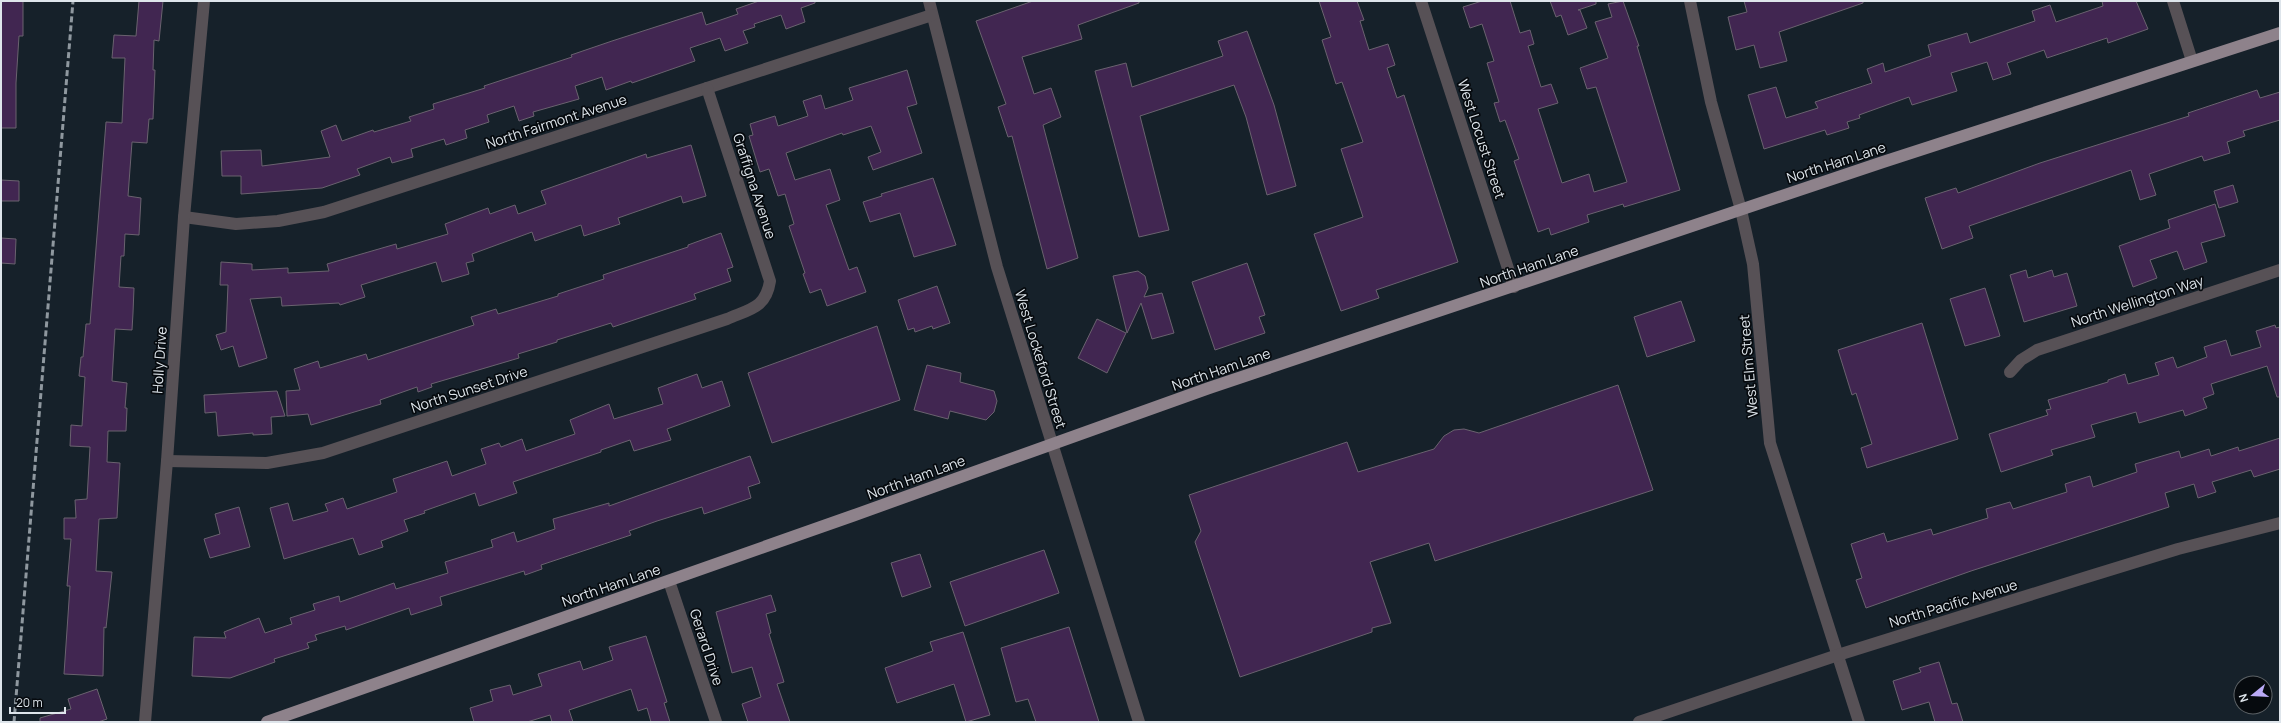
<svg xmlns="http://www.w3.org/2000/svg" width="2281" height="723" viewBox="0 0 2281 723" font-family="Manrope,sans-serif">
	<style>
		.building { fill: #412651; stroke: #6a626f }
		.lines { fill: none; stroke-linecap: round; stroke-linejoin: round }
		.minor { stroke: #575156; stroke-width: 12 }
		.major { stroke: #8e828b; stroke-width: 12 }
		.rail { stroke: #8f989f; stroke-width: 3; stroke-dasharray: 6 3; stroke-linecap: butt }
		.labels { text-anchor: middle; dominant-baseline: central; stroke-width: 3.5; stroke-linejoin: round; paint-order: stroke }
		.street-label { font-size: 14px; fill: #dee5eb; stroke: #060a0e }
	</style>
	<rect width="100%" height="100%" fill="#16212a"/>
	<!-- building -->
	<g class="building">
		<polygon points="1,1 23,1 23,36 19,36 16,83 16,128 1,128"/>
		<polygon points="139,1 163,1 159,41 154,40 153,70 155,70 153,119 149,119 147,143 132,142 128,196 141,198 139,235 125,234 124,256 121,256 119,287 134,288 133,313 132,330 115,329 112,381 127,383 125,408 127,408 126,431 108,431 107,462 120,463 117,518 99,519 96,571 112,572 106,628 104,627 103,676 64,674 70,586 67,586 71,539 64,539 64,518 76,518 75,500 87,499 90,447 70,446 71,425 82,426 85,377 79,376 81,357 83,357 86,324 90,324 106,122 122,123 125,58 112,58 114,35 136,36"/>
		<polygon points="759,1 815,1 815,3 801,8 805,22 786,29 781,15 754,24 755,27 743,31 748,43 725,51 720,38 690,48 695,61 632,83 631,81 606,90 602,77 575,86 579,99 533,112 534,116 519,121 514,106 487,115 489,122 465,130 467,138 446,145 444,139 411,149 413,157 392,163 390,157 357,169 360,175 322,188 241,194 241,176 222,176 221,151 261,150 262,166 330,157 321,131 336,125 342,141 373,130 374,132 411,121 409,117 434,109 433,104 485,88 484,86 572,57 571,55 612,41 702,12 706,25 738,14 736,9"/>
		<polygon points="1033,1 1139,1 1139,3 1078,25 1082,39 1022,57 1034,94 1051,88 1061,117 1043,125 1078,258 1047,269 1012,136 1008,137 998,107 1006,104 976,21"/>
		<polygon points="1319,1 1357,1 1364,20 1360,21 1369,50 1388,44 1395,65 1387,68 1397,98 1404,95 1458,262 1376,290 1379,298 1341,311 1314,234 1363,217 1341,149 1363,142 1342,82 1336,84 1322,40 1331,37"/>
		<polygon points="1482,1 1510,1 1520,33 1530,30 1534,44 1528,46 1541,87 1551,84 1558,103 1538,109 1562,183 1589,174 1594,192 1627,182 1596,87 1587,89 1580,68 1608,58 1595,22 1612,17 1608,4 1623,1 1639,46 1637,46 1680,190 1624,207 1623,204 1587,215 1589,222 1551,235 1549,228 1538,232 1514,161 1519,159 1505,120 1500,122 1494,103 1499,102 1487,63 1494,61 1482,24 1470,28 1463,7"/>
		<polygon points="1550,1 1596,1 1596,4 1578,10 1580,10 1587,28 1568,35 1561,15 1556,17"/>
		<polygon points="1744,1 1863,1 1863,3 1779,32 1787,61 1760,68 1754,45 1736,50 1728,17 1747,12"/>
		<polygon points="2102,1 2136,1 2148,29 2108,43 2107,38 2047,58 2044,50 2007,63 2011,74 1993,80 1987,62 1951,73 1957,91 1912,105 1909,97 1859,115 1860,118 1847,122 1849,128 1827,135 1825,130 1764,149 1748,95 1776,87 1786,118 1818,108 1815,102 1872,83 1867,69 1883,63 1885,72 1931,56 1928,45 1967,33 1970,43 2035,21 2032,11 2050,5 2056,22 2103,6"/>
		<polygon points="1247,31 1274,105 1296,186 1267,195 1246,117 1234,85 1140,116 1169,230 1139,237 1095,71 1126,63 1132,87 1223,56 1218,41"/>
		<polygon points="907,70 917,104 907,107 922,153 873,170 868,157 881,152 871,126 843,135 842,133 786,153 795,180 830,169 840,200 826,205 849,270 857,267 866,292 827,306 821,289 810,293 803,274 805,273 789,226 794,224 785,194 778,196 769,169 760,172 749,136 753,135 750,124 775,116 778,126 808,116 803,101 821,95 825,109 853,100 849,88"/>
		<polygon points="2257,90 2260,98 2280,92 2280,120 2243,131 2245,136 2227,142 2230,153 2204,161 2202,156 2149,174 2156,195 2140,200 2131,170 1969,226 1973,238 1942,249 1925,198 1956,188 1958,193 2040,163 2189,116 2188,113"/>
		<polygon points="691,145 706,196 683,203 681,196 618,218 620,224 584,236 581,225 535,241 532,232 472,254 474,261 466,263 469,274 442,282 436,262 361,285 365,297 340,305 339,303 282,306 281,297 250,299 267,358 239,367 233,346 221,350 216,335 226,332 228,285 220,285 221,262 252,264 252,270 288,268 288,273 329,271 327,264 396,244 397,249 448,234 445,224 488,208 490,214 515,205 518,214 546,204 541,191 646,154 647,158"/>
		<polygon points="933,178 956,245 914,257 900,213 870,222 863,202 882,196 881,194"/>
		<polygon points="1,180 19,181 19,201 1,201"/>
		<polygon points="2233,185 2238,202 2219,208 2214,191"/>
		<polygon points="2215,204 2225,236 2201,243 2207,262 2184,270 2177,251 2150,260 2157,278 2133,287 2119,246 2170,228 2168,220"/>
		<polygon points="721,233 733,267 727,269 731,281 694,294 696,299 613,327 611,323 557,340 557,342 518,354 519,358 431,384 432,387 418,392 417,387 380,400 381,404 311,425 308,414 287,416 286,391 300,390 294,369 318,361 320,368 366,354 368,360 474,325 471,317 496,309 498,314 558,296 558,294 604,279 603,275 688,247 688,245"/>
		<polygon points="1,238 16,239 15,264 1,263"/>
		<polygon points="1247,263 1265,315 1259,317 1265,333 1215,350 1192,282"/>
		<polygon points="2026,270 2028,278 2052,270 2054,277 2067,273 2077,306 2024,322 2010,275"/>
		<polygon points="1138,271 1145,276 1148,288 1144,297 1162,293 1174,333 1152,339 1141,303 1127,333 1113,276"/>
		<polygon points="937,286 950,323 933,329 932,326 915,332 914,328 908,330 898,300"/>
		<polygon points="1985,288 2000,336 1965,346 1950,299"/>
		<polygon points="1681,301 1695,341 1647,357 1634,317"/>
		<polygon points="1097,319 1126,333 1107,373 1078,358"/>
		<polygon points="1922,323 1958,439 1867,468 1861,448 1872,444 1856,393 1852,395 1838,350"/>
		<polygon points="2275,325 2276,328 2280,327 2280,397 2277,397 2267,366 2211,384 2214,394 2203,398 2207,408 2185,416 2183,410 2139,423 2136,412 2091,425 2095,437 2051,450 2053,455 2001,472 1989,434 2048,415 2046,410 2051,409 2048,400 2108,382 2108,380 2125,374 2128,384 2159,375 2155,363 2173,357 2177,368 2207,357 2204,347 2226,340 2231,356 2261,347 2256,331"/>
		<polygon points="877,326 900,400 772,443 748,373"/>
		<polygon points="927,365 961,373 960,382 994,391 997,401 994,412 986,420 950,411 948,419 914,410"/>
		<polygon points="697,374 702,388 722,381 730,406 667,429 671,440 634,451 630,440 601,450 601,452 513,482 517,493 479,506 475,493 424,511 425,513 404,520 408,531 381,541 383,547 359,555 353,538 284,559 270,508 288,503 293,521 328,511 325,504 343,498 347,509 397,492 393,479 447,461 452,476 486,464 481,449 499,443 501,447 522,439 526,451 575,434 570,420 609,404 614,419 663,404 658,388"/>
		<polygon points="1618,385 1653,490 1435,561 1429,543 1370,562 1391,623 1372,628 1372,632 1240,677 1195,542 1201,531 1189,495 1347,442 1358,472 1434,449 1444,436 1454,430 1464,429 1479,433"/>
		<polygon points="277,391 285,416 271,417 272,434 253,435 253,433 218,436 216,412 205,413 204,395"/>
		<polygon points="2280,438 2280,469 2254,477 2251,470 2212,482 2216,492 2198,498 2194,484 2165,493 2169,507 1971,571 1866,608 1856,580 1862,578 1851,544 1884,533 1887,542 1931,529 1933,535 1988,518 1986,509 2010,502 2013,509 2067,492 2065,484 2090,476 2093,487 2137,472 2135,464 2179,451 2181,458 2209,449 2211,456 2238,447 2239,451"/>
		<polygon points="750,456 760,483 748,487 751,498 704,514 702,507 657,521 629,531 631,535 541,565 542,569 525,575 524,571 440,597 442,605 411,615 409,608 346,630 345,626 315,635 317,640 307,643 309,648 274,659 275,662 230,678 192,676 194,637 226,638 224,632 259,618 265,633 292,624 290,618 315,610 313,604 339,596 340,602 394,583 396,589 448,573 445,562 493,547 491,540 514,532 517,542 555,529 553,519 609,503 609,506"/>
		<polygon points="239,507 250,547 210,558 204,539 220,534 215,514"/>
		<polygon points="1044,550 1059,593 965,626 950,582"/>
		<polygon points="920,554 931,587 902,597 891,563"/>
		<polygon points="771,595 776,611 766,614 771,633 769,634 784,682 777,684 790,722 748,722 742,704 761,697 752,667 732,673 716,612"/>
		<polygon points="1069,627 1099,722 1036,722 1028,699 1016,702 1001,648"/>
		<polygon points="963,632 990,715 966,722 954,684 897,703 885,668 933,651 930,642"/>
		<polygon points="646,636 667,702 664,703 670,722 651,722 647,708 638,711 631,689 569,710 573,722 552,722 550,715 527,722 474,722 470,708 493,701 490,690 510,685 513,695 542,686 538,674 580,661 583,670 613,660 609,647"/>
		<polygon points="1939,662 1952,704 1957,703 1963,722 1935,722 1929,702 1902,710 1893,681 1921,672 1919,668"/>
		<polygon points="97,689 107,719 98,722 40,722 40,718 71,709 68,699"/>
	</g>
	<g class="lines">
		<!-- minor -->
		<g class="minor">
			<polyline points="929,1 997,267 1139,722"/>
			<polyline points="1421,1 1514,287"/>
			<polyline points="1690,1 1711,102 1741,210 1753,264 1770,443 1859,722"/>
			<polyline points="2173,1 2192,61"/>
			<polyline points="184,217 236,224 278,221 324,212 932,15"/>
			<polyline points="2010,372 2021,360 2037,350 2280,270"/>
			<path d="M167 461 267 463 323 453 727 319C750 309 766 308 770 281L707 88"/>
			<polyline points="669,581 716,722"/>
			<polyline points="145,722 167,461 184,217 204,1"/>
			<polyline points="1639,722 1838,655 2087,577 2178,549 2280,523"/>
		</g>
		<!-- major -->
		<polyline class="major" points="267,722 852,516 1209,388 1883,162 2280,33"/>
		<!-- rail -->
		<polyline class="rail" points="14,722 73,1"/>
	</g>
	<g class="labels">
		<!-- street labels -->
		<g class="street-label">
			<text transform="translate(556 121) rotate(-18)">North Fairmont Avenue</text>
			<text transform="translate(1482 139) rotate(72)">West Locust Street</text>
			<text transform="translate(1836 162) rotate(-18)">North Ham Lane</text>
			<text transform="translate(755 186) rotate(72)">Graffigna Avenue</text>
			<text transform="translate(1529 266) rotate(-19)">North Ham Lane</text>
			<text transform="translate(2137 301) rotate(-18)">North Wellington Way</text>
			<text transform="translate(1041 359) rotate(73)">West Lockeford Street</text>
			<text transform="translate(159 360) rotate(-86)">Holly Drive</text>
			<text transform="translate(1748 366) rotate(-95)">West Elm Street</text>
			<text transform="translate(1221 369) rotate(-19)">North Ham Lane</text>
			<text transform="translate(469 389) rotate(-18)">North Sunset Drive</text>
			<text transform="translate(916 477) rotate(-20)">North Ham Lane</text>
			<text transform="translate(611 585) rotate(-19)">North Ham Lane</text>
			<text transform="translate(1953 603) rotate(-17)">North Pacific Avenue</text>
			<text transform="translate(707 647) rotate(72)">Gerard Drive</text>
		</g>
	</g>
	<!-- border -->
	<rect width="2281" height="723" fill="none" stroke="#dee5eb" stroke-width="4"/>
	<!-- north arrow -->
	<g transform="translate(2253 695) rotate(252)"><circle r="19" fill="#060a0e" stroke="#5c6266"/>
	<path d="M0-3L7 15L0 10L-7 15Z" fill="#baaaf6"/>
	<text y="-6" font-size="11" font-weight="bold" text-anchor="middle" fill="#dee5eb">N</text>
	</g>
	<!-- scale -->
	<path d="M10 707v6h55v-6" fill="none" stroke="#dee5eb" stroke-width="2"/>
	<text x="16" y="707" font-size="12" fill="#dee5eb" stroke="#060a0e" stroke-width="3" paint-order="stroke">20 m</text>
</svg>
